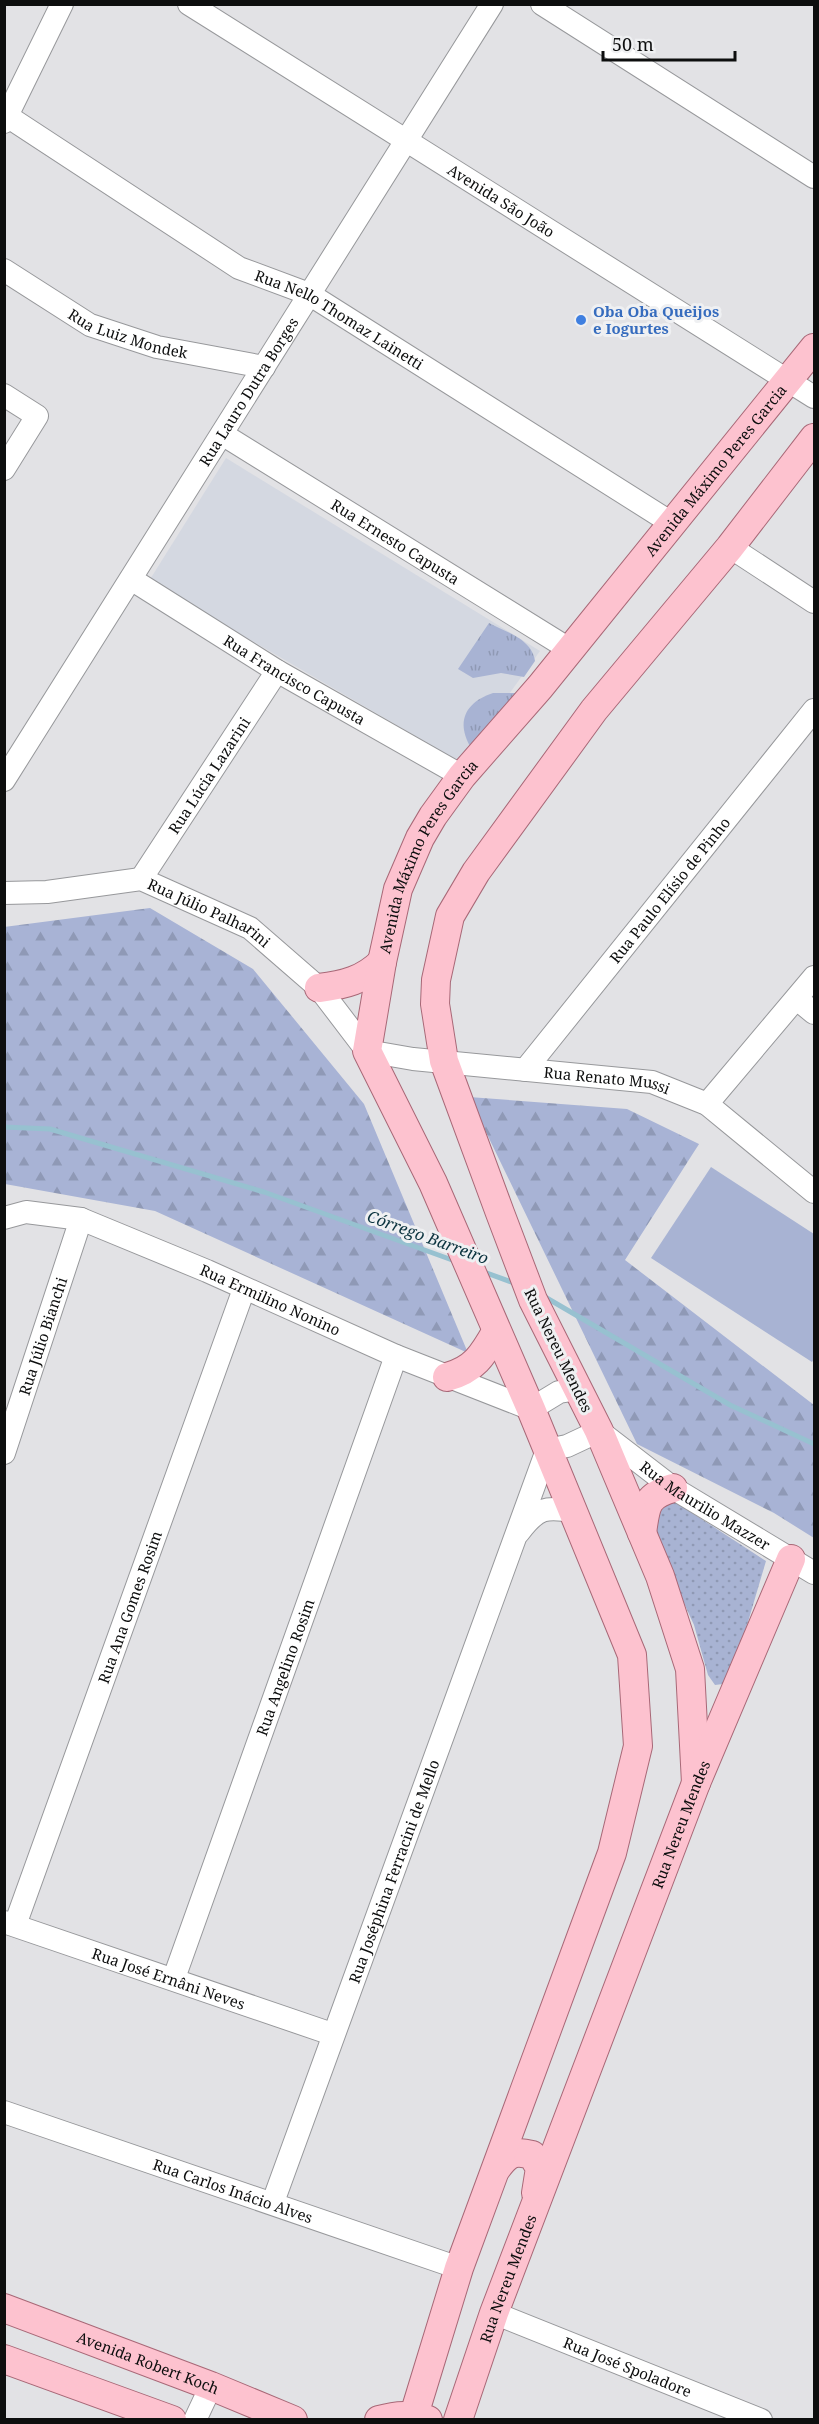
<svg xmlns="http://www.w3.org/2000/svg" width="819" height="2424" viewBox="0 0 819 2424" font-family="'Noto Serif',serif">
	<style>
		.built { fill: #d4d8e1 }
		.grass { fill: url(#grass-tufts) }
		.forest { fill: url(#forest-firs) }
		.park { fill: url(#park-dots) }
		.garden { fill: #a8b3d3 }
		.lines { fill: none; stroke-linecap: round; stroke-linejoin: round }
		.stream { stroke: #97c1d0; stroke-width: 5 }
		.minor-casing { stroke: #97989b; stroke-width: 24 }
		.major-casing { stroke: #a86877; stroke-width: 30 }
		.minor { stroke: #fff; stroke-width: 22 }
		.major { stroke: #fdc2cf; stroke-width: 28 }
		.shop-dot { fill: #3f7fe0; stroke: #eff0f2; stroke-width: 2 }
		.labels { text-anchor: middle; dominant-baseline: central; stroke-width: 6; stroke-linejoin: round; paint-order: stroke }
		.street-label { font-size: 15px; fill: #0d0e0e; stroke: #eff0f2 }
		.shop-label { font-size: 15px; font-weight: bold; fill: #366cbe; stroke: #eff0f2; text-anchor: start }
		.water-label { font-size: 16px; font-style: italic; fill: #0b333f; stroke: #eff0f2 }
	</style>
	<defs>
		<pattern id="grass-tufts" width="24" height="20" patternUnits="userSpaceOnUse" patternTransform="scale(1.5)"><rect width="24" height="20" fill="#a8b3d3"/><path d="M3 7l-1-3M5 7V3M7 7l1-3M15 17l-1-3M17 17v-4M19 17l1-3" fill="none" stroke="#8f99b4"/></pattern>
		<pattern id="forest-firs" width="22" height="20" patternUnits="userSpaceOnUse" patternTransform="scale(1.5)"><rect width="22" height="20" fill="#a8b3d5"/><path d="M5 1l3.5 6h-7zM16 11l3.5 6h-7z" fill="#8f99b6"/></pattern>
		<pattern id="park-dots" width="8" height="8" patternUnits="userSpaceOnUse" patternTransform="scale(1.5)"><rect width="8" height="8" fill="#a8b3d3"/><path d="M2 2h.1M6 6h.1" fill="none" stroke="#8f99b4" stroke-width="1.8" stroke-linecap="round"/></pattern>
	</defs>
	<rect width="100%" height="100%" fill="#e2e2e5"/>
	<!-- built -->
	<polygon class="built" points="226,458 540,651 460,762 149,581"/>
	<!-- grass -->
	<g class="grass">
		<path d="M489 623C506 632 532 639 535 661L524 677 501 673 473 678 458 669Z"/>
		<path d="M493 693H516L471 748C455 721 466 702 493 693Z"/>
	</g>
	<!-- forest -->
	<g class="forest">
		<polygon points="150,908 253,969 364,1104 468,1353 155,1211 5,1184 4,927"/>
		<polygon points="469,1097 627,1109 699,1144 625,1260 814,1405 814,1538 774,1513 637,1444"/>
	</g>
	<!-- park -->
	<polygon class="park" points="666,1496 766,1561 732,1676 723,1684 715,1685 708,1675 694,1625 654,1538 651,1504"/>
	<!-- garden -->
	<polygon class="garden" points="711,1167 814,1234 814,1359 812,1362 651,1258"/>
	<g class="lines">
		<!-- stream -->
		<g class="stream">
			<polyline points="4,1127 50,1129 264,1192 455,1261"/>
			<polyline points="481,1271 517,1284"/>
			<polyline points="545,1297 730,1405 814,1444"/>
		</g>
		<!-- minor casing -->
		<g class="minor-casing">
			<g id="minor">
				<path id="s1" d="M189 4 814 397"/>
				<polyline points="542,4 814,177"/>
				<path id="s2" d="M4 114 239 268 309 294 673 524"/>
				<polyline points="4,122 62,4"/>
				<path id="s3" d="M4 270 90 325 157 347 264 367"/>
				<polyline points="4,395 37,416 4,469"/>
				<path id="s4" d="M222 434 569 649"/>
				<polyline points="730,547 814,602"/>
				<path id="s5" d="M131 579 277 671 462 776"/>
				<path id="s6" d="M4 780 492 4"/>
				<path id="s7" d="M141 879 277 671"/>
				<path id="s8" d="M4 893 47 892 141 879 250 928 319 988 367 1051 413 1059 652 1082 707 1104 814 1192"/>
				<polyline points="797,999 814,1013"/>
				<path id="s9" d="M525 1070 814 710"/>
				<polyline points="707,1104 814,977"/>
				<path id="s10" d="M4 1218 26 1212 81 1219 207 1271 396 1356 531 1409 559 1392 578 1389"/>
				<path id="s11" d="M4 1453 81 1219"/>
				<path d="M519 1532C538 1507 545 1507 574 1511"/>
				<path id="s12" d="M4 1922 332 2034"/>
				<path id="s13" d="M15 1925 244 1289"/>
				<path id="s14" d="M174 1978 396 1356"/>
				<path id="s15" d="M4 2112 459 2268"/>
				<path id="s16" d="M273 2202 547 1450 567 1446 599 1431 673 1488 814 1573"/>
				<path id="s17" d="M494 2313 761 2420"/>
				<polyline points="195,2420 211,2386"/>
			</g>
		</g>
		<!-- major casing -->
		<g class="major-casing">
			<g id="major">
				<path d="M319 988C344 985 364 980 382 962"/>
				<path d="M447 1377C474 1370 483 1355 496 1332"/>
				<path d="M642 1533C646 1506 645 1496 673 1488"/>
				<polyline points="696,1783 690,1669 660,1576 599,1431 533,1300 500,1213 444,1061 435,1004 436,980 450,916 476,872 594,710 730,547 814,438"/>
				<path d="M497 2168C508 2153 514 2150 532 2155L540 2168 536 2193"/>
				<path id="s18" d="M4 2308 211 2386 293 2420"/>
				<polyline points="4,2359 172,2420"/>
				<path id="s19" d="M414 2415 459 2268 612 1853 638 1746 632 1655 531 1409 433 1183 367 1051 382 962 398 889 420 838 433 816 462 776 540 687 814 348"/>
				<path d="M379 2420C397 2415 411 2414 428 2420"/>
				<path id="s20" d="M458 2420 494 2313 696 1783 791 1559"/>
			</g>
		</g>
		<!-- minor -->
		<use href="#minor" class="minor"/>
		<!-- major -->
		<use href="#major" class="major"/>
	</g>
	<!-- markers -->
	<circle class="shop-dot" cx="581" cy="320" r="6"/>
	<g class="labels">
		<!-- street labels -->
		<g class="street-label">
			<text stroke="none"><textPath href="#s1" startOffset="369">Avenida São João</textPath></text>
			<text stroke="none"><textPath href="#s2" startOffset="394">Rua Nello Thomaz Lainetti</textPath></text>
			<text stroke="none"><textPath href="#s3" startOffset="141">Rua Luiz Mondek</textPath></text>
			<text stroke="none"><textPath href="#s6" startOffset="459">Rua Lauro Dutra Borges</textPath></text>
			<text stroke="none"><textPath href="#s19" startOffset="2150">Avenida Máximo Peres Garcia</textPath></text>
			<text stroke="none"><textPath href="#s4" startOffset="204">Rua Ernesto Capusta</textPath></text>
			<text stroke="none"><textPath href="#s5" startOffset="192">Rua Francisco Capusta</textPath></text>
			<text stroke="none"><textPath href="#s7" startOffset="124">Rua Lúcia Lazarini</textPath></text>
			<text stroke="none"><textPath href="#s19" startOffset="1664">Avenida Máximo Peres Garcia</textPath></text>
			<text stroke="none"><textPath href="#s9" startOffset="231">Rua Paulo Elísio de Pinho</textPath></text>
			<text stroke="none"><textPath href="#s8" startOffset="214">Rua Júlio Palharini</textPath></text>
			<text stroke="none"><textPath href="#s8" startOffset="670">Rua Renato Mussi</textPath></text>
			<text stroke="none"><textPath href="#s10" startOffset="284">Rua Ermilino Nonino</textPath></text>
			<text stroke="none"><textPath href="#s11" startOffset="123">Rua Júlio Bianchi</textPath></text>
			<text transform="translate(559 1350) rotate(64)">Rua Nereu Mendes</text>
			<text stroke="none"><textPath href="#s16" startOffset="986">Rua Maurilio Mazzer</textPath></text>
			<text stroke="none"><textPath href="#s13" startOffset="338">Rua Ana Gomes Rosim</textPath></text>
			<text stroke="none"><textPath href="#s14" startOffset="330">Rua Angelino Rosim</textPath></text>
			<text stroke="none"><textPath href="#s20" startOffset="636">Rua Nereu Mendes</textPath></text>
			<text stroke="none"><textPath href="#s16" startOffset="352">Rua Joséphina Ferracini de Mello</textPath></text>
			<text stroke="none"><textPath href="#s12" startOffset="174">Rua José Ernâni Neves</textPath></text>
			<text stroke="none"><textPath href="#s15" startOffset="242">Rua Carlos Inácio Alves</textPath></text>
			<text stroke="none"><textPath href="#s20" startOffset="150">Rua Nereu Mendes</textPath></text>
			<text stroke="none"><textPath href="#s18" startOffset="154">Avenida Robert Koch</textPath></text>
			<text stroke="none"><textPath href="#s17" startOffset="144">Rua José Spoladore</textPath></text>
		</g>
		<!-- shop labels -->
		<g class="shop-label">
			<text x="593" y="311">Oba Oba Queijos<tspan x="593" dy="17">e Iogurtes</tspan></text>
		</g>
		<!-- water labels -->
		<g class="water-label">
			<text transform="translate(428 1237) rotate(20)">Córrego Barreiro</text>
		</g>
	</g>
	<!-- border -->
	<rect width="819" height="2424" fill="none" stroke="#0d0e0e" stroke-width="12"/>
	<!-- scale -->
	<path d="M603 51v9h132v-9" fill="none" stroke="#0d0e0e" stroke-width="3"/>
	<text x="612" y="51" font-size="18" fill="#0d0e0e" stroke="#eff0f2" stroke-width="4.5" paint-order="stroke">50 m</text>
</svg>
